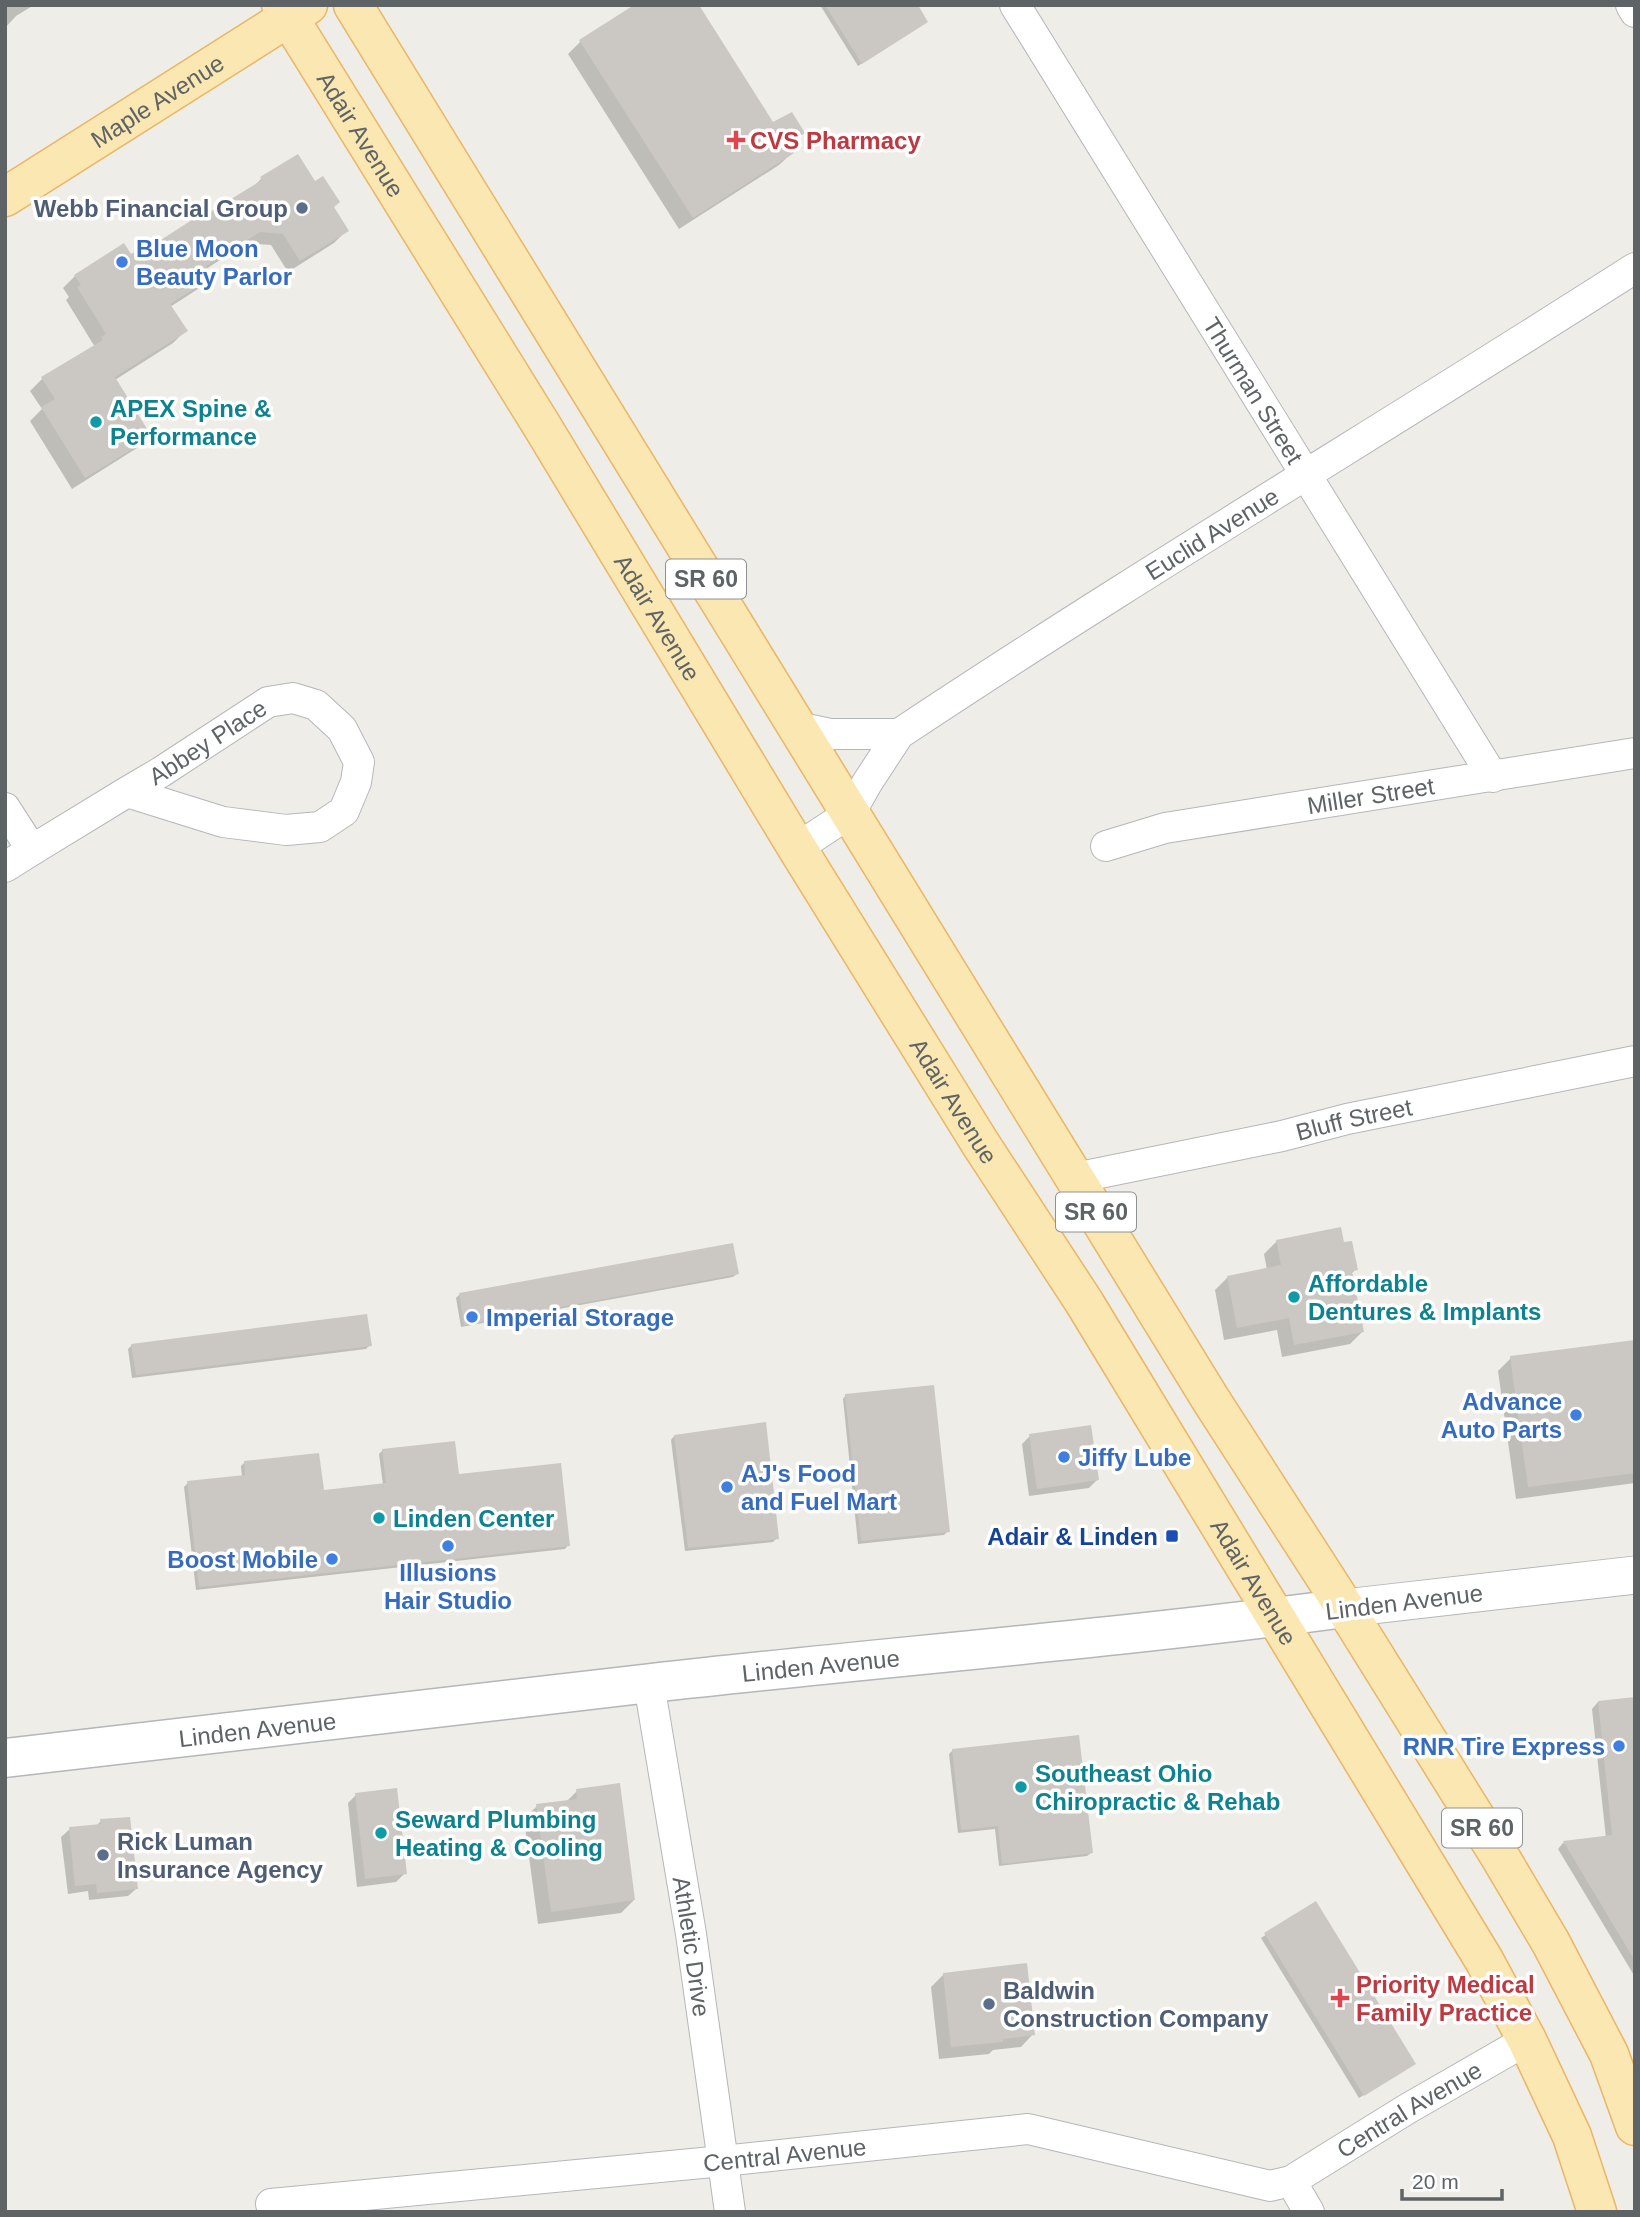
<svg xmlns="http://www.w3.org/2000/svg" width="1640" height="2217" viewBox="0 0 1640 2217" font-family="Arial,sans-serif">
	<style>
		.shadow { fill: #0003 }
		.building { fill: #cbc8c4 }
		.lines { fill: none; stroke-linecap: round; stroke-linejoin: round }
		.minor-casing { stroke: #b4b7ba; stroke-width: 32 }
		.tertiary-casing { stroke: #b4b7ba; stroke-width: 39 }
		.secondary-casing { stroke: #b3b7ba; stroke-width: 41 }
		.primary-casing { stroke: #eab666; stroke-width: 41 }
		.minor { stroke: #fff; stroke-width: 30 }
		.tertiary { stroke: #fff; stroke-width: 37 }
		.secondary { stroke: #fff; stroke-width: 38 }
		.primary { stroke: #fae7b1; stroke-width: 38 }
		.health-dot { fill: #e0444e; stroke: #fff; stroke-width: 2.5 }
		.service-dot { fill: #5c6f8a; stroke: #fff; stroke-width: 2.5 }
		.shop-dot { fill: #3f7fe0; stroke: #fff; stroke-width: 2.5 }
		.culture-dot { fill: #0f9aa8; stroke: #fff; stroke-width: 2.5 }
		.transit-dot { fill: #1a4fb4; stroke: #fff; stroke-width: 2.5 }
		.labels { text-anchor: middle; dominant-baseline: central; stroke-width: 7; stroke-linejoin: round; paint-order: stroke }
		.shield { fill: #fff; stroke: #8e9294; stroke-width: 2 }
		.shield-label { font-size: 23px; font-weight: bold; fill: #5e6366 }
		.street-label { font-size: 24px; fill: #5e6366; stroke: #fff }
		.health-label { font-size: 24px; font-weight: bold; fill: #be3a42; stroke: #fff; text-anchor: start }
		.service-label { font-size: 24px; font-weight: bold; fill: #4e5e75; stroke: #fff; text-anchor: start }
		.shop-label { font-size: 24px; font-weight: bold; fill: #366cbe; stroke: #fff; text-anchor: start }
		.culture-label { font-size: 24px; font-weight: bold; fill: #0d838f; stroke: #fff; text-anchor: start }
		.transit-label { font-size: 24px; font-weight: bold; fill: #164399; stroke: #fff; text-anchor: end }
	</style>
	<rect width="100%" height="100%" fill="#efede7"/>
	<!-- shadow -->
	<g class="shadow">
		<polygon points="5,5 34,5 16,16 5,28"/>
		<polygon points="820,5 916,5 922,25 858,66"/>
		<polygon points="581,41 773,125 803,132 788,146 792,153 779,165 679,229 568,54"/>
		<polygon points="297,156 346,231 334,243 288,272 271,245 246,243 206,269 211,277 198,289 170,307 185,331 173,343 115,380 149,436 137,448 72,489 30,421 42,409 30,391 42,379 95,347 66,300 69,297 63,288 75,276 131,256 138,256 252,188 261,179"/>
		<polygon points="1277,1241 1343,1244 1356,1269 1351,1274 1363,1331 1350,1344 1282,1357 1277,1330 1224,1340 1215,1290 1227,1278 1267,1270 1264,1254"/>
		<polygon points="737,1274 733,1277 461,1327 456,1298 459,1295"/>
		<polygon points="1635,1341 1635,1483 1516,1499 1498,1371 1511,1358"/>
		<polygon points="132,1345 370,1345 366,1349 132,1378 128,1349"/>
		<polygon points="846,1395 948,1531 944,1535 858,1544 843,1399"/>
		<polygon points="674,1436 777,1538 773,1542 685,1551 671,1440"/>
		<polygon points="1030,1436 1097,1480 1089,1488 1029,1496 1022,1444"/>
		<polygon points="383,1450 457,1476 568,1545 565,1549 196,1590 184,1487 188,1483 242,1477 241,1466 245,1462 322,1492 383,1485 379,1454"/>
		<polygon points="1635,1699 1635,1977 1558,1849 1563,1843 1606,1838 1592,1709 1598,1702"/>
		<polygon points="953,1750 1091,1853 1087,1856 999,1866 995,1829 958,1833 949,1754"/>
		<polygon points="577,1791 634,1900 621,1913 538,1924 524,1819 537,1806 565,1803"/>
		<polygon points="356,1795 405,1873 396,1882 357,1887 348,1803"/>
		<polygon points="101,1821 137,1888 128,1896 89,1900 88,1891 68,1894 61,1837 70,1829 96,1826"/>
		<polygon points="1315,1903 1410,2067 1359,2098 1261,1938"/>
		<polygon points="944,1974 1033,2034 1021,2047 993,2050 989,2054 939,2059 931,1987"/>
	</g>
	<!-- building -->
	<g class="building">
		<polygon points="634,5 699,5 773,122 792,112 805,133 788,143 794,153 693,218 579,40"/>
		<polygon points="825,5 918,5 928,22 862,64"/>
		<polygon points="298,154 315,181 323,176 340,202 334,207 349,231 300,261 283,234 260,232 206,266 213,277 170,304 188,331 115,377 152,437 85,478 41,407 55,399 41,377 103,340 101,337 106,334 77,287 81,285 74,275 124,243 131,254 137,251 139,254 209,209 210,212 262,180 260,177"/>
		<polygon points="1341,1227 1344,1242 1352,1241 1358,1270 1352,1271 1364,1332 1294,1345 1289,1318 1237,1328 1227,1276 1281,1265 1276,1240"/>
		<polygon points="733,1243 739,1274 464,1325 459,1293"/>
		<polygon points="367,1314 372,1346 136,1375 131,1344"/>
		<polygon points="1635,1340 1635,1473 1528,1487 1510,1356"/>
		<polygon points="934,1385 950,1532 861,1541 845,1394"/>
		<polygon points="766,1422 779,1539 688,1548 674,1435"/>
		<polygon points="1091,1425 1099,1480 1037,1489 1029,1434"/>
		<polygon points="455,1441 459,1474 561,1463 570,1546 199,1587 187,1481 245,1475 244,1461 319,1453 324,1490 386,1483 382,1449"/>
		<polygon points="1635,1697 1635,1961 1563,1841 1612,1835 1598,1701"/>
		<polygon points="1079,1735 1093,1853 1002,1864 998,1826 961,1830 952,1749"/>
		<polygon points="620,1783 635,1900 551,1912 536,1804 577,1799 576,1789"/>
		<polygon points="397,1788 407,1874 365,1879 355,1793"/>
		<polygon points="130,1817 138,1889 97,1893 96,1884 75,1886 69,1827 101,1824 100,1819"/>
		<polygon points="1316,1901 1416,2064 1364,2096 1264,1933"/>
		<polygon points="1027,1963 1035,2035 1003,2039 1003,2042 951,2047 943,1973"/>
	</g>
	<g class="lines">
		<!-- minor casing -->
		<g class="minor-casing">
			<g id="minor">
				<path id="s1" d="M1015 5 1493 777"/>
				<polyline points="1631,5 1635,12"/>
				<polyline points="797,727 830,734 899,734"/>
				<polyline points="5,808 32,850"/>
				<path id="s2" d="M1106 846 1165 828 1635 753"/>
				<path id="s3" d="M797 848 850 813 867 783 899 734C1141 573 1390 425 1635 268"/>
				<path id="s4" d="M5 867 32 850 127 792 161 772 268 702 293 698 316 705 342 729 359 762 356 782 344 811 320 827 286 830 223 822 127 792"/>
				<path id="s5" d="M1075 1178 1282 1136 1347 1119 1635 1061"/>
				<path id="s6" d="M649 1684 691 1934 730 2212"/>
				<polyline points="1291,2181 1309,2212"/>
				<path id="s7" d="M271 2204 723 2161 1028 2129 1270 2186 1291 2181 1407 2109 1527 2040"/>
			</g>
		</g>
		<!-- tertiary casing -->
		<g class="tertiary-casing">
			<polyline id="tertiary" points="1345,1608 1635,1575"/>
		</g>
		<!-- secondary casing -->
		<g class="secondary-casing">
			<g id="secondary">
				<path id="s8" d="M5 1758C221 1734 436 1708 651 1683 882 1657 1114 1639 1345 1608"/>
			</g>
		</g>
		<!-- primary casing -->
		<g class="primary-casing">
			<g id="primary">
				<path id="s9" d="M281 5 542 426 797 848 980 1143 1084 1302 1484 1960 1527 2040 1572 2136 1597 2212"/>
				<polyline points="353,5 1211,1400 1345,1608 1502,1860 1551,1943 1609,2054 1635,2126"/>
				<path id="s10" d="M5 197 308 5"/>
			</g>
		</g>
		<!-- minor -->
		<use href="#minor" class="minor"/>
		<!-- tertiary -->
		<use href="#tertiary" class="tertiary"/>
		<!-- secondary -->
		<use href="#secondary" class="secondary"/>
		<!-- primary -->
		<use href="#primary" class="primary"/>
	</g>
	<!-- markers -->
	<g class="health-dot">
		<path d="M732.5 129.5h7v7h7v7h-7v7h-7v-7h-7v-7h7z"/>
		<path d="M1336.5 1987.5h7v7h7v7h-7v7h-7v-7h-7v-7h7z"/>
	</g>
	<g class="service-dot">
		<circle cx="302" cy="208" r="7"/>
		<circle cx="103" cy="1855" r="7"/>
		<circle cx="989" cy="2004" r="7"/>
	</g>
	<g class="shop-dot">
		<circle cx="122" cy="262" r="7"/>
		<circle cx="472" cy="1317" r="7"/>
		<circle cx="1576" cy="1415" r="7"/>
		<circle cx="1064" cy="1457" r="7"/>
		<circle cx="727" cy="1487" r="7"/>
		<circle cx="448" cy="1546" r="7"/>
		<circle cx="332" cy="1559" r="7"/>
		<circle cx="1619" cy="1746" r="7"/>
	</g>
	<g class="culture-dot">
		<circle cx="96" cy="422" r="7"/>
		<circle cx="1294" cy="1297" r="7"/>
		<circle cx="379" cy="1518" r="7"/>
		<circle cx="1021" cy="1787" r="7"/>
		<circle cx="381" cy="1833" r="7"/>
	</g>
	<rect class="transit-dot" x="1165" y="1529" width="14" height="14" rx="3.5"/>
	<g class="labels">
		<!-- shield labels -->
		<g class="shield">
			<rect x="666" y="559.5" width="80" height="39" rx="5"/>
			<rect x="1056" y="1192.5" width="80" height="39" rx="5"/>
			<rect x="1442" y="1808.5" width="80" height="39" rx="5"/>
		</g>
		<g class="shield-label">
			<text x="706" y="579">SR 60</text>
			<text x="1096" y="1212">SR 60</text>
			<text x="1482" y="1828">SR 60</text>
		</g>
		<!-- street labels -->
		<g class="street-label">
			<text stroke="none"><textPath href="#s10" startOffset="180">Maple Avenue</textPath></text>
			<text stroke="none"><textPath href="#s9" startOffset="152">Adair Avenue</textPath></text>
			<text stroke="none"><textPath href="#s1" startOffset="453">Thurman Street</textPath></text>
			<text stroke="none"><textPath href="#s3" startOffset="528">Euclid Avenue</textPath></text>
			<text stroke="none"><textPath href="#s9" startOffset="719">Adair Avenue</textPath></text>
			<text stroke="none"><textPath href="#s4" startOffset="238">Abbey Place</textPath></text>
			<text stroke="none"><textPath href="#s2" startOffset="270">Miller Street</textPath></text>
			<text stroke="none"><textPath href="#s9" startOffset="1286">Adair Avenue</textPath></text>
			<text stroke="none"><textPath href="#s5" startOffset="285">Bluff Street</textPath></text>
			<text stroke="none"><textPath href="#s9" startOffset="1853">Adair Avenue</textPath></text>
			<text transform="translate(1404 1602) rotate(-7)">Linden Avenue</text>
			<text stroke="none"><textPath href="#s8" startOffset="821">Linden Avenue</textPath></text>
			<text stroke="none"><textPath href="#s8" startOffset="254">Linden Avenue</textPath></text>
			<text stroke="none"><textPath href="#s6" startOffset="266">Athletic Drive</textPath></text>
			<text stroke="none"><textPath href="#s7" startOffset="1169">Central Avenue</textPath></text>
			<text stroke="none"><textPath href="#s7" startOffset="516">Central Avenue</textPath></text>
		</g>
		<!-- health labels -->
		<g class="health-label">
			<text x="750" y="140">CVS Pharmacy</text>
			<text x="1356" y="1984">Priority Medical<tspan x="1356" dy="28">Family Practice</tspan></text>
		</g>
		<!-- service labels -->
		<g class="service-label">
			<text x="288" y="208" text-anchor="end">Webb Financial Group</text>
			<text x="117" y="1841">Rick Luman<tspan x="117" dy="28">Insurance Agency</tspan></text>
			<text x="1003" y="1990">Baldwin<tspan x="1003" dy="28">Construction Company</tspan></text>
		</g>
		<!-- shop labels -->
		<g class="shop-label">
			<text x="136" y="248">Blue Moon<tspan x="136" dy="28">Beauty Parlor</tspan></text>
			<text x="486" y="1317">Imperial Storage</text>
			<text x="1562" y="1401" text-anchor="end">Advance<tspan x="1562" dy="28">Auto Parts</tspan></text>
			<text x="1078" y="1457">Jiffy Lube</text>
			<text x="741" y="1473">AJ's Food<tspan x="741" dy="28">and Fuel Mart</tspan></text>
			<text x="318" y="1559" text-anchor="end">Boost Mobile</text>
			<text x="448" y="1572" text-anchor="middle">Illusions<tspan x="448" dy="28">Hair Studio</tspan></text>
			<text x="1605" y="1746" text-anchor="end">RNR Tire Express</text>
		</g>
		<!-- culture labels -->
		<g class="culture-label">
			<text x="110" y="408">APEX Spine &amp;<tspan x="110" dy="28">Performance</tspan></text>
			<text x="1308" y="1283">Affordable<tspan x="1308" dy="28">Dentures &amp; Implants</tspan></text>
			<text x="393" y="1518">Linden Center</text>
			<text x="1035" y="1773">Southeast Ohio<tspan x="1035" dy="28">Chiropractic &amp; Rehab</tspan></text>
			<text x="395" y="1819">Seward Plumbing<tspan x="395" dy="28">Heating &amp; Cooling</tspan></text>
		</g>
		<!-- transit labels -->
		<g class="transit-label">
			<text x="1158" y="1536">Adair &amp; Linden</text>
		</g>
	</g>
	<!-- border -->
	<rect width="1640" height="2217" fill="none" stroke="#5e6366" stroke-width="14"/>
	<!-- scale -->
	<path d="M1402 2189v10h100v-10" fill="none" stroke="#5e6366" stroke-width="3.5"/>
	<text x="1412" y="2189" font-size="21" fill="#5e6366" stroke="#ffffff" stroke-width="5" paint-order="stroke">20 m</text>
</svg>
